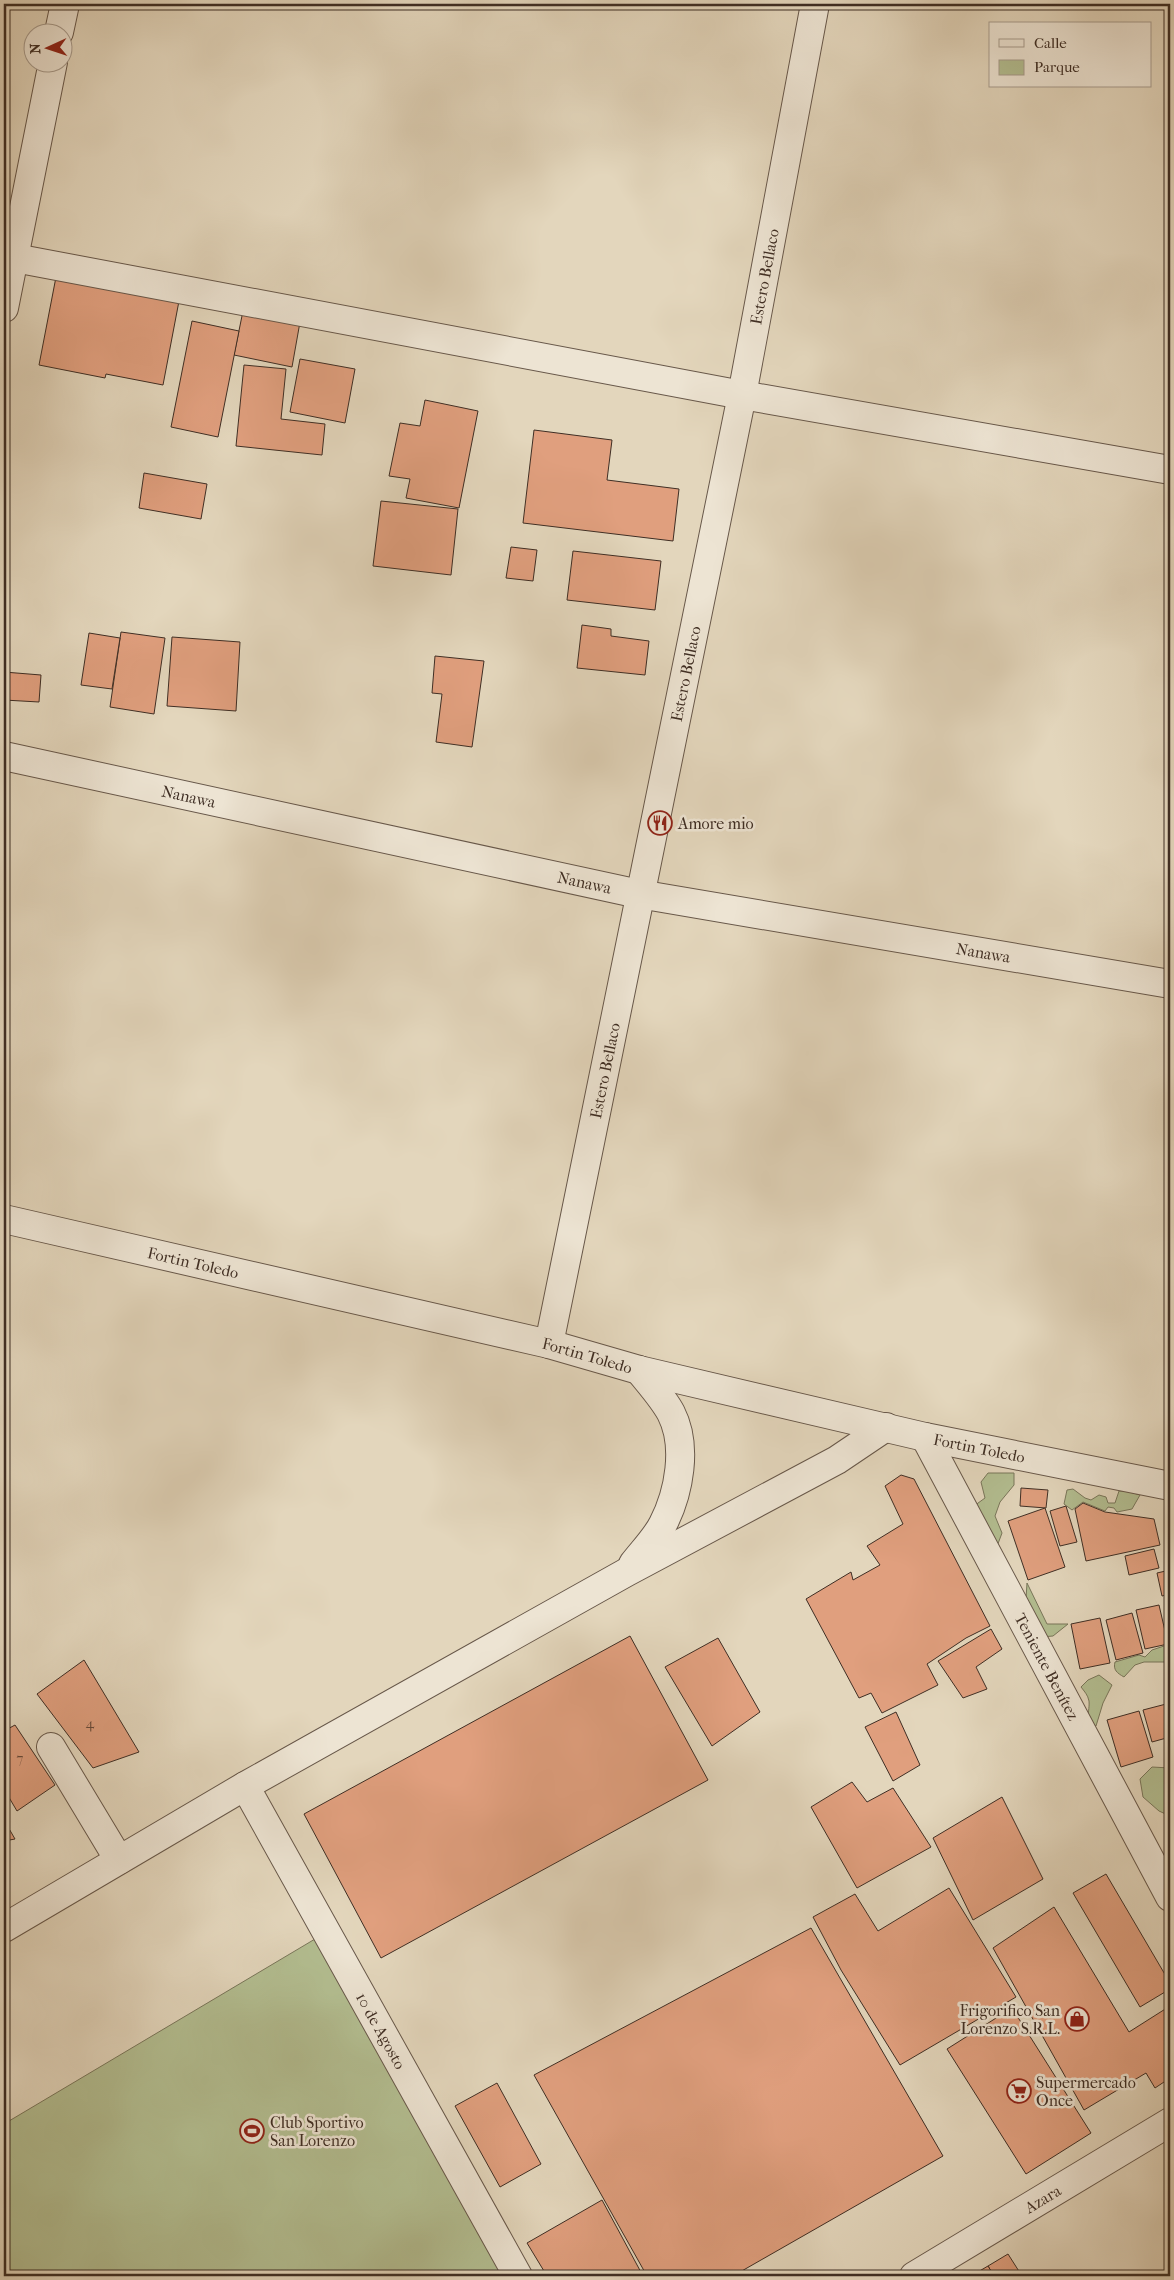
<svg xmlns="http://www.w3.org/2000/svg" width="1174" height="2280" viewBox="0 0 1174 2280" font-family="'IM FELL French Canon',serif">
	<style>
		.green { fill: #b3be91; stroke: #79765a }
		.building { fill: #e09f7e; stroke: #3f2e24 }
		.lines { fill: none; stroke-linecap: round; stroke-linejoin: round }
		.minor-casing { stroke: #68584a; stroke-width: 30 }
		.minor { stroke: #ede4d3; stroke-width: 28 }
		.labels { text-anchor: middle; dominant-baseline: central; stroke-width: 5; stroke-linejoin: round; paint-order: stroke }
		.number-label { font-size: 14px; fill: #674a3a }
		.street-label { font-size: 16px; fill: #3f2e24; stroke: #ede4d3 }
		.poi-label { font-size: 16px; fill: #3f2e24; stroke: #ede4d3; text-anchor: start }
	</style>
	<rect width="100%" height="100%" fill="#e3d6bc"/>
	<filter id="stains"><feTurbulence type="fractalNoise" baseFrequency=".004" numOctaves="4"/><feColorMatrix values="0 0 0 0 .2 0 0 0 0 .09 0 0 0 0 .02 0 0 0 .5 -.17"/></filter>
	<radialGradient id="worn" r=".72"><stop offset=".6" stop-color="#630" stop-opacity="0"/><stop offset="1" stop-color="#630" stop-opacity=".3"/></radialGradient>
	<!-- green -->
	<g class="green">
		<polygon points="988,1473 1014,1473 1014,1485 1000,1502 995,1516 1002,1533 993,1557 974,1506 985,1498 981,1482"/>
		<polygon points="1073,1489 1085,1498 1091,1500 1099,1495 1106,1497 1108,1503 1115,1503 1119,1491 1127,1491 1140,1495 1132,1509 1117,1512 1114,1508 1108,1507 1105,1511 1083,1502 1072,1510 1064,1504 1067,1490"/>
		<polygon points="1027,1583 1047,1624 1068,1624 1053,1636 1041,1637 1026,1599"/>
		<path d="M1170 1644V1662H1144L1135 1665 1124 1677C1117 1673 1113 1670 1115 1662L1139 1655 1145 1657 1152 1650Z"/>
		<path d="M1099 1675 1112 1685 1103 1703 1096 1726C1084 1719 1090 1712 1089 1701 1088 1695 1084 1691 1081 1687L1088 1680Z"/>
		<polygon points="1152,1767 1170,1768 1170,1816 1159,1811 1143,1797 1140,1779"/>
		<polygon points="315,1939 504,2276 4,2276 4,2124"/>
	</g>
	<!-- building -->
	<g class="building">
		<polygon points="56,277 179,301 163,385 106,374 105,378 39,365"/>
		<polygon points="243,311 300,322 292,367 234,355"/>
		<polygon points="192,321 239,331 218,437 171,427"/>
		<polygon points="300,359 355,369 345,423 290,412"/>
		<polygon points="244,365 286,369 281,419 325,424 322,455 236,446"/>
		<polygon points="425,400 478,411 459,508 406,498 410,479 389,476 400,423 420,426"/>
		<polygon points="534,430 612,440 607,480 679,489 673,541 523,523"/>
		<polygon points="144,473 207,484 201,519 139,508"/>
		<polygon points="381,501 458,509 451,575 373,566"/>
		<polygon points="511,547 537,550 533,581 506,578"/>
		<polygon points="573,551 661,561 655,610 567,600"/>
		<polygon points="582,625 611,629 611,636 649,641 645,675 577,668"/>
		<polygon points="121,632 165,638 154,714 110,707"/>
		<polygon points="89,633 120,638 112,689 81,685"/>
		<polygon points="172,637 240,642 236,711 167,706"/>
		<polygon points="435,656 484,661 472,747 436,742 442,694 432,693"/>
		<polygon points="4,672 41,675 39,702 4,700"/>
		<polygon points="901,1475 914,1479 990,1626 966,1638 927,1664 938,1685 882,1713 871,1693 859,1698 806,1599 851,1572 853,1580 880,1565 867,1546 903,1524 885,1486"/>
		<polygon points="1021,1488 1048,1490 1046,1508 1020,1506"/>
		<polygon points="1083,1503 1105,1512 1154,1519 1160,1545 1086,1561 1075,1509"/>
		<polygon points="1066,1506 1077,1542 1060,1546 1050,1511"/>
		<polygon points="1045,1508 1065,1567 1028,1580 1008,1521"/>
		<polygon points="1154,1549 1159,1568 1129,1575 1125,1556"/>
		<polygon points="1170,1570 1170,1594 1162,1596 1157,1573"/>
		<polygon points="1159,1605 1168,1644 1145,1649 1136,1610"/>
		<polygon points="1132,1613 1143,1653 1116,1660 1106,1620"/>
		<polygon points="1100,1618 1110,1663 1080,1669 1071,1624"/>
		<polygon points="991,1629 1002,1649 976,1667 987,1689 963,1698 938,1661"/>
		<polygon points="630,1636 708,1780 381,1958 304,1814"/>
		<polygon points="718,1638 760,1712 712,1746 665,1667"/>
		<polygon points="84,1660 139,1752 93,1768 37,1694"/>
		<polygon points="1170,1703 1170,1737 1152,1742 1143,1710"/>
		<polygon points="1139,1711 1153,1757 1121,1767 1107,1720"/>
		<polygon points="896,1712 920,1765 893,1781 865,1727"/>
		<polygon points="15,1725 55,1785 17,1811 4,1789 4,1731"/>
		<polygon points="852,1782 867,1802 893,1788 931,1847 857,1888 811,1807"/>
		<polygon points="1002,1797 1043,1879 973,1920 933,1838"/>
		<polygon points="4,1820 15,1839 4,1841"/>
		<polygon points="1106,1874 1170,1983 1170,1989 1140,2007 1073,1893"/>
		<polygon points="949,1888 1016,1997 900,2065 841,1970 813,1917 855,1894 878,1931"/>
		<polygon points="1054,1907 1129,2032 1170,2006 1170,2078 1155,2088 1146,2073 1084,2110 993,1948"/>
		<polygon points="811,1928 943,2156 733,2276 647,2276 534,2075"/>
		<polygon points="1012,2008 1091,2133 1026,2174 947,2049"/>
		<polygon points="497,2083 541,2164 500,2187 455,2106"/>
		<polygon points="602,2200 643,2276 547,2276 527,2243"/>
		<polygon points="1008,2254 1022,2276 994,2276 988,2266"/>
		<polygon points="988,2266 994,2276 971,2276"/>
	</g>
	<g class="lines">
		<!-- minor casing -->
		<g class="minor-casing">
			<g id="minor">
				<polyline points="59,32 65,4"/>
				<polyline points="4,256 742,395 1170,470"/>
				<polyline points="4,308 53,62"/>
				<path id="s1" d="M4 756 639 894 1170 984"/>
				<path id="s2" d="M4 1219 549 1344 639 1370 925 1437 1170 1486"/>
				<path id="s3" d="M549 1344 742 395 815 4"/>
				<path id="s4" d="M925 1437 1170 1897"/>
				<path d="M633 1564C643 1551 656 1538 663 1524 679 1493 688 1446 671 1413 663 1398 650 1384 639 1370"/>
				<polyline points="51,1747 119,1860"/>
				<path id="s5" d="M245 1786 518 2276"/>
				<polyline points="4,1928 245,1786 627,1572 837,1460 886,1427"/>
				<path id="s6" d="M914 2276 1170 2122"/>
			</g>
		</g>
		<!-- minor -->
		<use href="#minor" class="minor"/>
	</g>
	<!-- icons -->
	<defs>
		<g id="restaurant-ring" transform="scale(1.25)"><circle r="9.5" fill="#ede4d3" stroke="#8f2418" stroke-width="1.5"/><path d="M-5-6h1v4h1v-4h1v4h1v-4h1v5L-1.5 .5V6h-2V.5L-5-1ZM5-6V6H3V1.5H1.5Q1.5-4 5-6Z" fill="#8f2418"/></g>
		<g id="shop-ring" transform="scale(1.25)"><circle r="9.5" fill="#ede4d3" stroke="#8f2418" stroke-width="1.5"/><path d="M-5-2.5h2.3a2.7 3.5 0 0 1 5.4 0H5L5.5 6h-11ZM-1.5-2.5h3a1.5 2.3 0 0 0-3 0Z" fill="#8f2418"/></g>
		<g id="supermarket-ring" transform="scale(1.25)"><circle r="9.5" fill="#ede4d3" stroke="#8f2418" stroke-width="1.5"/><path d="M-6-5.5h2.5l.6 2H6L4.5 2H-2.5L-4.4-4H-6ZM-1.5 3.2a1.3 1.3 0 1 0 .1 0ZM3 3.2a1.3 1.3 0 1 0 .1 0Z" fill="#8f2418"/></g>
		<g id="stadium-ring" transform="scale(1.25)"><circle r="9.5" fill="#ede4d3" stroke="#8f2418" stroke-width="1.5"/><path d="M0-5a6.5 5 0 1 0 0 10a6.5 5 0 1 0 0-10ZM-3.5-1.8h7v3.6h-7Z" fill="#8f2418"/></g>
	</defs>
	<g fill-rule="evenodd">
		<use href="#restaurant-ring" x="660" y="823"/>
		<use href="#shop-ring" x="1077" y="2019"/>
		<use href="#supermarket-ring" x="1019" y="2091"/>
		<use href="#stadium-ring" x="252" y="2131"/>
	</g>
	<g class="labels">
		<!-- number labels -->
		<g class="number-label">
			<text x="90" y="1723">4</text>
			<text x="20" y="1758">7</text>
		</g>
		<!-- street labels -->
		<g class="street-label">
			<text stroke="none"><textPath href="#s3" startOffset="1089">Estero Bellaco</textPath></text>
			<text stroke="none"><textPath href="#s3" startOffset="684">Estero Bellaco</textPath></text>
			<text stroke="none"><textPath href="#s1" startOffset="189">Nanawa</textPath></text>
			<text stroke="none"><textPath href="#s1" startOffset="594">Nanawa</textPath></text>
			<text stroke="none"><textPath href="#s1" startOffset="999">Nanawa</textPath></text>
			<text stroke="none"><textPath href="#s3" startOffset="279">Estero Bellaco</textPath></text>
			<text stroke="none"><textPath href="#s2" startOffset="194">Fortin Toledo</textPath></text>
			<text stroke="none"><textPath href="#s2" startOffset="599">Fortin Toledo</textPath></text>
			<text stroke="none"><textPath href="#s2" startOffset="1002">Fortin Toledo</textPath></text>
			<text stroke="none"><textPath href="#s4" startOffset="260">Teniente Benítez</textPath></text>
			<text stroke="none"><textPath href="#s5" startOffset="280">10 de Agosto</textPath></text>
			<text stroke="none"><textPath href="#s6" startOffset="150">Azara</textPath></text>
		</g>
		<!-- poi labels -->
		<g class="poi-label">
			<text x="678" y="823">Amore mio</text>
			<text x="1060" y="2010" text-anchor="end">Frigorifico San<tspan x="1060" dy="18">Lorenzo S.R.L.</tspan></text>
			<text x="1036" y="2082">Supermercado<tspan x="1036" dy="18">Once</tspan></text>
			<text x="270" y="2122">Club Sportivo<tspan x="270" dy="18">San Lorenzo</tspan></text>
		</g>
	</g>
	<!-- margin -->
	<rect width="1174" height="2280" fill="none" stroke="#e3d6bc" stroke-width="20"/>
	<rect x="5" y="5" width="1164" height="2270" fill="none" stroke="#3f2e24" stroke-width="2.5"/>
	<rect x="10" y="10" width="1154" height="2260" fill="none" stroke="#3f2e24"/>
	<!-- legend -->
	<rect x="989" y="22" width="162" height="65" fill="#ede4d3" stroke="#a79b8d"/>
	<rect x="999" y="39" width="25" height="8" fill="#ede4d3" stroke="#a79b8d"/>
	<text x="1034" y="48" font-size="15" fill="#3f2e24">Calle</text>
	<rect x="999" y="60" width="25" height="15" fill="#b3be91" stroke="#a79b8d"/>
	<text x="1034" y="72" font-size="15" fill="#3f2e24">Parque</text>
	<!-- north arrow -->
	<g transform="translate(48 48) rotate(267)"><circle r="24" fill="#ede4d3" stroke="#a79b8d"/>
	<path d="M0-4L9 19L0 12L-9 19Z" fill="#8f2418"/>
	<text y="-8" font-size="14" font-weight="bold" text-anchor="middle" fill="#3f2e24">N</text>
	</g>
	<rect width="100%" height="100%" filter="url(#stains)"/>
	<rect width="100%" height="100%" fill="url(#worn)"/>
</svg>
